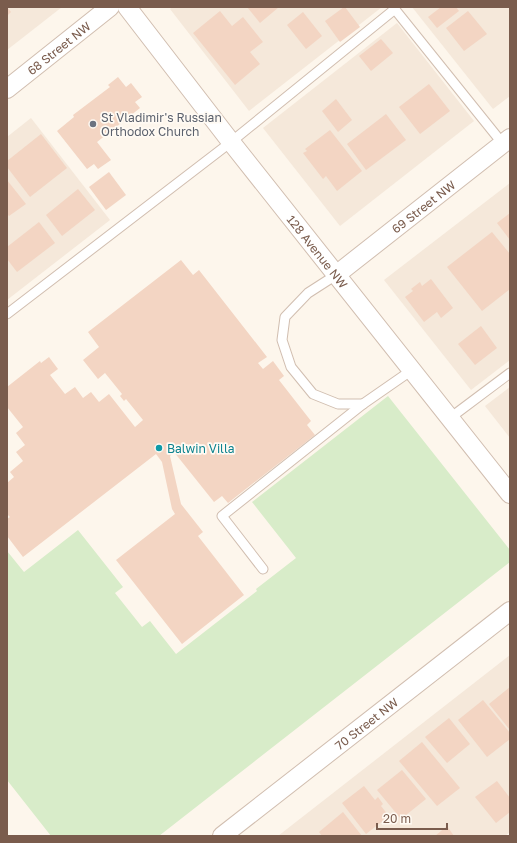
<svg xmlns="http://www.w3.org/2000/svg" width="517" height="843" viewBox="0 0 517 843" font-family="'Golos Text',sans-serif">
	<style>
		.residential { fill: #f5e8da }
		.green { fill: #d8ecc9 }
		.building { fill: #f3d5c3 }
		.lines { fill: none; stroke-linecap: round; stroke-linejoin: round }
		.service-casing { stroke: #d1beb0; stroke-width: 11 }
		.minor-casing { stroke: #d1beb0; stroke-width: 20 }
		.service { stroke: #fff; stroke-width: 9 }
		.minor { stroke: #fff; stroke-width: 18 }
		.worship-dot { fill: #6b7280; stroke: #fffaf3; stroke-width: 1.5 }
		.culture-dot { fill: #0f9aa8; stroke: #fffaf3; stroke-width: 1.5 }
		.labels { text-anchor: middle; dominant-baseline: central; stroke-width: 3.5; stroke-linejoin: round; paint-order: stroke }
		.street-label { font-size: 12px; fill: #7a5c4d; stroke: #fffaf3 }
		.worship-label { font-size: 12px; fill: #5b616d; stroke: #fffaf3; text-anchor: start }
		.culture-label { font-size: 12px; fill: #0d838f; stroke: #fffaf3; text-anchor: start }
	</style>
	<rect width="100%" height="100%" fill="#fdf6ec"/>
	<!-- residential -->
	<g class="residential">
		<polygon points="7,7 62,7 7,50"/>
		<polygon points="172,7 382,7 249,111 170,9"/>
		<polygon points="412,7 510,7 510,96 493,109"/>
		<polygon points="397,23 474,121 340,226 263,128"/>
		<polygon points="31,118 110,220 7,300 7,137"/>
		<polygon points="510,183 510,360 471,390 384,280"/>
		<polygon points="510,387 510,438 485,406"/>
		<polygon points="510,655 510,832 505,836 278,836"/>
	</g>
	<!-- green -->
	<polygon class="green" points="388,396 510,550 510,562 159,836 51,836 7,780 7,551 24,572 78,530 123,587 115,593 142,627 150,621 176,654 257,591 256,589 296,558 252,502"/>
	<!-- building -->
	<g class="building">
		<polygon points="7,7 11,12 7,16"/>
		<polygon points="247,7 279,7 260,23"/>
		<polygon points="344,7 345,7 360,27 340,42 325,21"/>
		<polygon points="441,7 456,7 459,11 437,28 428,17"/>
		<polygon points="220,11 232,26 243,17 263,42 250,52 260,64 235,85 193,33"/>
		<polygon points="468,11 487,34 464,51 446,28"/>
		<polygon points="303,12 322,36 306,49 287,25"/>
		<polygon points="381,39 393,53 371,71 359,56"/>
		<polygon points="118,77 126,87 131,83 142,97 135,102 140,108 97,142 111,160 98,169 94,164 87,169 57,131 74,117 73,115 110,87 108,85"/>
		<polygon points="429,84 450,111 420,134 399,107"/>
		<polygon points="336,99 352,120 338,132 322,111"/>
		<polygon points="386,114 406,140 366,170 347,144"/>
		<polygon points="330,130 362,171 337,191 326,176 323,179 303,153 307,151 305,149"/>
		<polygon points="41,134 67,168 30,197 7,167 7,161"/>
		<polygon points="109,172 126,195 106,210 89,187"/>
		<polygon points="7,180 26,204 9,216 7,214"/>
		<polygon points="78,189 95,210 62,236 46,215"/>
		<polygon points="510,213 510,240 497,223"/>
		<polygon points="39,222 55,243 17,272 7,259 7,247"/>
		<polygon points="492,232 510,254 510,289 482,311 447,267"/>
		<polygon points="181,260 193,275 199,270 267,357 258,363 263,369 273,361 284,376 279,380 311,421 307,425 315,435 228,503 222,496 214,502 174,452 170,456 181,504 203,532 198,536 244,595 182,644 116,560 175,514 172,509 162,462 156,454 23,557 7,536 7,519 10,517 7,514 7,483 14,477 10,472 23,461 16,452 25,445 16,433 23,427 7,407 7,387 40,361 41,363 49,357 58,369 50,375 65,394 75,387 83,398 91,392 99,402 109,394 135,427 143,420 126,399 124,401 120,396 122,394 105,373 98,379 83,360 99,347 88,332"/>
		<polygon points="431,279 453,308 441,318 437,312 424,322 405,297 413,291 411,289 420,282 422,286"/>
		<polygon points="481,326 497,348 475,365 458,344"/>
		<polygon points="510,687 510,730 489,704"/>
		<polygon points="483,700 510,733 510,739 487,757 458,720"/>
		<polygon points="449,718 470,744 447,763 425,737"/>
		<polygon points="422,742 460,788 437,806 399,761"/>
		<polygon points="402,770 426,799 401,819 377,790"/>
		<polygon points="497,781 510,798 510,812 496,823 475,797"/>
		<polygon points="364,786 375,800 378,797 383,804 381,806 389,816 366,834 342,803"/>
		<polygon points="343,812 362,836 322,836 319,832"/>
		<polygon points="447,826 454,836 435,836"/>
	</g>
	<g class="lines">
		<!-- service casing -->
		<g class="service-casing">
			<g id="service">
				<polyline points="393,7 503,144"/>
				<polyline points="336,275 308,293 285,317 282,340 291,367 313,394 338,404 363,404"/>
				<polyline points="7,314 231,142 395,9"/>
				<polyline points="450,418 510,373"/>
				<polyline points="263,569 222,516 363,404 412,370"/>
			</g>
		</g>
		<!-- minor casing -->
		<g class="minor-casing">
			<g id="minor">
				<path id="s1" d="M127 7 231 142 510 494"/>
				<path id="s2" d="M7 89 110 7"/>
				<path id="s3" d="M336 275 510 138"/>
				<path id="s4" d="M222 836 510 611"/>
			</g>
		</g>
		<!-- service -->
		<use href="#service" class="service"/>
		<!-- minor -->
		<use href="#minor" class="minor"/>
	</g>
	<!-- markers -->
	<circle class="worship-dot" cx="93" cy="124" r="4"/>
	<circle class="culture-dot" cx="159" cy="448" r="4"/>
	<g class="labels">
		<!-- street labels -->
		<g class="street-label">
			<text stroke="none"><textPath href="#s2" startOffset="66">68 Street NW</textPath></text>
			<text stroke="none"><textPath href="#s3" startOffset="111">69 Street NW</textPath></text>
			<text stroke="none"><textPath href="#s1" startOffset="310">128 Avenue NW</textPath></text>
			<text stroke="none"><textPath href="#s4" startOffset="183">70 Street NW</textPath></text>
		</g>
		<!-- worship labels -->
		<g class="worship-label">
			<text x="101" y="117">St Vladimir's Russian<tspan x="101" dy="14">Orthodox Church</tspan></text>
		</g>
		<!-- culture labels -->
		<g class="culture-label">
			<text x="167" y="448">Balwin Villa</text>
		</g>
	</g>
	<!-- border -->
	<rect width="517" height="843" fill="none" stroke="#7a5c4d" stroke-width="16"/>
	<!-- scale -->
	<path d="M377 823v6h70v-6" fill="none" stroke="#7a5c4d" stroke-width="2"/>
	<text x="383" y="823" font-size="12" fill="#7a5c4d" stroke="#fffaf3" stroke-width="3" paint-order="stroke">20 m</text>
</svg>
